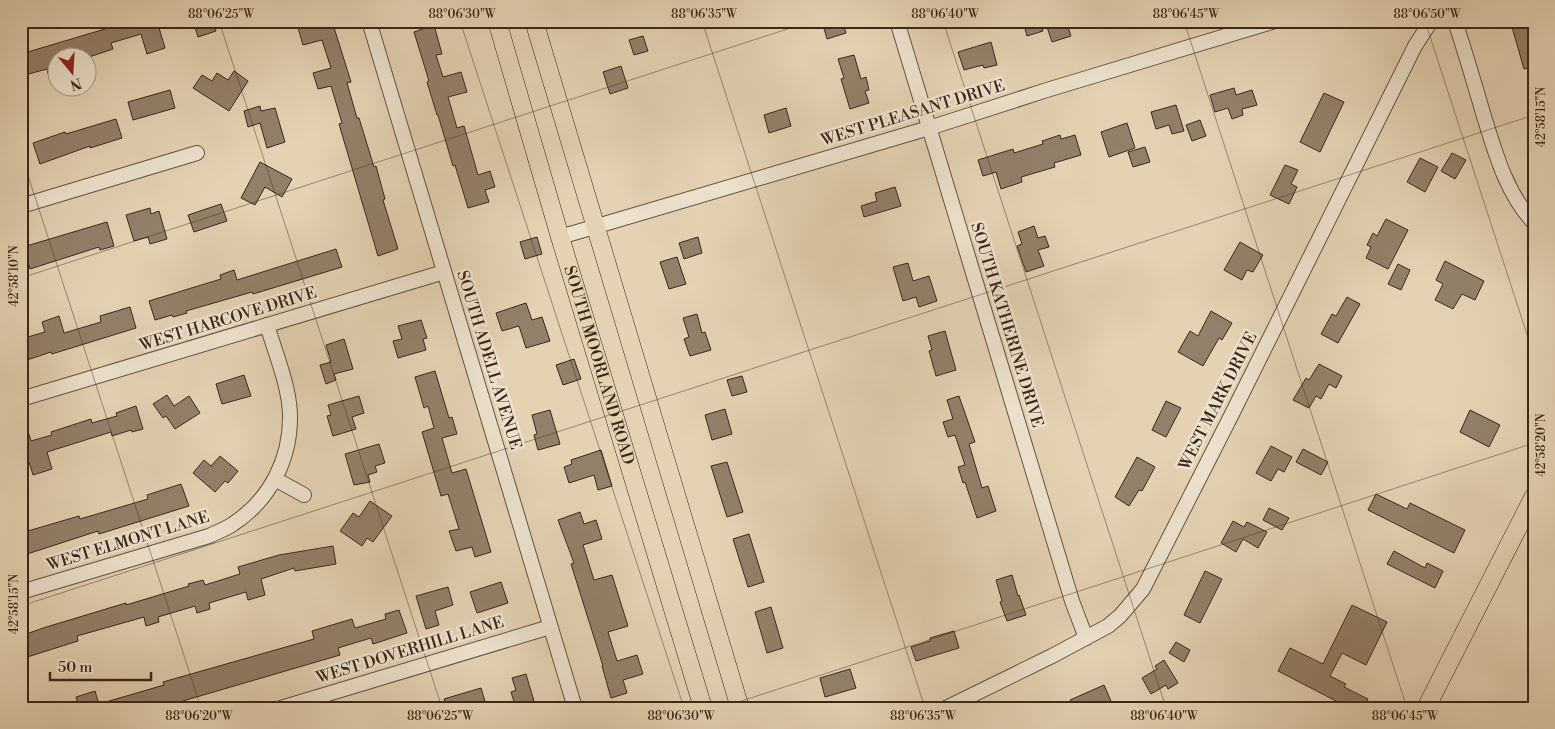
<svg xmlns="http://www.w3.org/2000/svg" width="1555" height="729" viewBox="0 0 1555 729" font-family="'Libre Bodoni',serif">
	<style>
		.building { fill: #93806a; stroke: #3b271a }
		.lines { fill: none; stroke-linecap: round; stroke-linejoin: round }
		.minor-casing { stroke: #655240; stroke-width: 16 }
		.major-casing { stroke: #3b271a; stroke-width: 19 }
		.minor { stroke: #ede2ce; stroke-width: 14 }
		.major { stroke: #e4d2b3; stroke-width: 18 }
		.ticks { fill: none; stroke: #3b271a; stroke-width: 1; stroke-opacity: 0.45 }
		.labels { text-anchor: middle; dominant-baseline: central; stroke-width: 5; stroke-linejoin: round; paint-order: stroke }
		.street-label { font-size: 16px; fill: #3b271a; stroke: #ede2ce }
		.neatline { fill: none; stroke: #3b271a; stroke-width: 2 }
		.ticks-label { font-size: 12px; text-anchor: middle; fill: #3b271a }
	</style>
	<rect width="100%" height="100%" fill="#e4d2b3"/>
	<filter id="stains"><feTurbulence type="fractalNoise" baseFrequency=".004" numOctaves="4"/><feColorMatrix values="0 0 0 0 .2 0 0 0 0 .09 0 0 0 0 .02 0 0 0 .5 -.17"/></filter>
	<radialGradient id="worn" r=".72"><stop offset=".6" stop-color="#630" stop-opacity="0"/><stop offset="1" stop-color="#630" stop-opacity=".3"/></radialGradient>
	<!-- building -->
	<g class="building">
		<polygon points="125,21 157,21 165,48 147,54 141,34 111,43 113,49 86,58 58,58 58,71 48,74 47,69 25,75 21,63 21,54 125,23"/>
		<polygon points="193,21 212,21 216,31 198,37"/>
		<polygon points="318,21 332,21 351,82 347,83 357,118 359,118 374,167 376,166 385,199 383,200 398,249 378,256 339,124 342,123 331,86 318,89 313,73 331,68 322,40 303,45 298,28"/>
		<polygon points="822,21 842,21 846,33 827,39"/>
		<polygon points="1023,21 1040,21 1043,31 1027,36"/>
		<polygon points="1056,21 1066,21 1071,36 1052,42 1046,24"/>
		<polygon points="1528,22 1534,39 1534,67 1524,69 1512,27"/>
		<polygon points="434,25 442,54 436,55 443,77 461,72 467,92 448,97 457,128 464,126 478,175 490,171 495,187 485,190 489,202 468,208 455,165 453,166 438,115 437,115 427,82 429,81 414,32"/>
		<polygon points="643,36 648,51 634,55 629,40"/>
		<polygon points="991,42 997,65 984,68 983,65 964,70 958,52"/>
		<polygon points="854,55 861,79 866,77 869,90 865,91 869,103 850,109 841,79 844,78 838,59"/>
		<polygon points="621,66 628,88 610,94 603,72"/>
		<polygon points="234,71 248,81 229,111 193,88 202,75 212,81 217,73 228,80"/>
		<polygon points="1234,88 1236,95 1252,90 1257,105 1242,109 1243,115 1232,119 1228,108 1215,112 1210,95"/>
		<polygon points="170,90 175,108 133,120 128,102"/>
		<polygon points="1324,93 1344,102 1320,152 1300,142"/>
		<polygon points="1176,105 1184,131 1172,134 1169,125 1156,129 1151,112"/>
		<polygon points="260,106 261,111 275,108 285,142 267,148 260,123 248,127 244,111"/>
		<polygon points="786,108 791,126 769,133 764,115"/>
		<polygon points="116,119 122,138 90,148 90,146 40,164 33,143 65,132 66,134"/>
		<polygon points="1200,120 1206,136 1192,141 1186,125"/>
		<polygon points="1127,123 1135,148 1109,157 1101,132"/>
		<polygon points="1060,135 1061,139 1075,135 1081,155 1054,163 1055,167 1021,177 1022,182 1001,189 996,172 983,176 978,160 1013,149 1014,153 1043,144 1042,141"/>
		<polygon points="1145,147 1150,162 1133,167 1128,152"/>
		<polygon points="1452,153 1466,160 1455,179 1441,171"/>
		<polygon points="1420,158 1438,167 1425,192 1407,182"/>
		<polygon points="260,162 292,179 282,197 265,187 255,205 241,198"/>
		<polygon points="1285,165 1298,170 1291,184 1297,187 1289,204 1270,195"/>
		<polygon points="895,187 901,206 864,217 861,206 877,201 875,193"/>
		<polygon points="221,204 227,221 194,232 188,215"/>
		<polygon points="150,208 151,214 159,211 167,239 150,244 148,237 134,241 126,215"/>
		<polygon points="1386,219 1408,230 1388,269 1366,258 1371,247 1367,245 1373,233 1377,236"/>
		<polygon points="107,222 114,246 100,250 99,247 30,269 23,247"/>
		<polygon points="1034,226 1038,238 1045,236 1049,247 1038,250 1044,266 1026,272 1017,246 1022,244 1018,232"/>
		<polygon points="537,237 542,254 525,259 520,242"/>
		<polygon points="698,237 702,253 684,259 679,243"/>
		<polygon points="1240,242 1263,255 1253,272 1247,270 1242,280 1224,270"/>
		<polygon points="336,249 342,267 253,294 252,292 186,311 187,313 173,317 172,315 155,320 149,301 221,279 220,275 234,270 237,280"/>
		<polygon points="677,257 686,284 669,289 660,262"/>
		<polygon points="1445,261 1484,281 1475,300 1462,294 1453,309 1435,300 1443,284 1436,280"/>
		<polygon points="908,263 913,281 929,276 937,301 919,307 916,297 903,301 893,267"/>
		<polygon points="1398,264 1410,270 1401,290 1388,284"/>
		<polygon points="1347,297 1360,304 1338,343 1321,334 1332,314 1336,316"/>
		<polygon points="526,303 532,320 542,317 550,341 526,348 519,326 502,331 496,313"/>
		<polygon points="130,307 136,328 52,354 51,352 21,362 21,339 45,332 42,322 59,316 64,333 101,322 100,316"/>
		<polygon points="1211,311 1232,323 1222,340 1219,338 1203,366 1178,352 1190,331 1198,336"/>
		<polygon points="697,314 702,333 705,332 711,350 690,356 684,339 689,337 683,318"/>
		<polygon points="421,320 427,338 423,339 426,350 398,358 393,341 402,339 398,326"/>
		<polygon points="945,331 956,370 936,376 929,351 932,350 928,336"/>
		<polygon points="344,339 353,369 334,374 336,380 326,384 320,365 331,362 326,345"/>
		<polygon points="574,359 581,379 563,385 556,365"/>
		<polygon points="1319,364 1342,376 1336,388 1329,384 1321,399 1316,396 1309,408 1293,400 1306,378 1309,380"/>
		<polygon points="435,371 449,418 452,417 457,434 442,438 452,473 466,469 491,552 475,557 472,547 456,551 449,531 459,529 448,494 441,496 422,432 434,428 428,406 424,408 415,377"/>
		<polygon points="244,375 251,396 222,404 216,384"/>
		<polygon points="742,376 747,392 732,396 727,380"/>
		<polygon points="167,395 174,406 189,396 200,413 175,429 166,416 163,418 153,404"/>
		<polygon points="359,396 364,413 352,417 356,429 333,436 327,416 331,415 328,405"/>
		<polygon points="959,396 975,442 969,444 982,488 988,486 996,511 977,518 965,482 963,483 958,467 965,465 955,435 948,437 943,422 953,419 947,400"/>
		<polygon points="1166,401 1181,408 1166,437 1152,430"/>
		<polygon points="136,406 143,429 132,432 131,430 112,436 111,432 47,452 52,469 33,475 29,462 21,464 21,419 24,418 31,441 52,435 51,432 91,419 92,423 117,416 116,413"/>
		<polygon points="725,409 732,434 712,440 705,415"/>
		<polygon points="550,410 560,444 538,450 534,435 537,434 532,415"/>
		<polygon points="1470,410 1500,425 1489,447 1460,432"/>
		<polygon points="379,444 385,463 375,466 377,472 368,475 370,482 354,485 345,454"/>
		<polygon points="1271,446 1292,457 1284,472 1278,469 1271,481 1256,473"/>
		<polygon points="1303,449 1328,462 1321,475 1296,462"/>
		<polygon points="601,450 612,486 598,490 594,475 569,483 564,467 572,464 571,460"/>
		<polygon points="220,456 238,471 228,483 225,481 215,492 193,473 204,460 211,466"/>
		<polygon points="1137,457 1155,467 1142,491 1139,490 1129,506 1115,497"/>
		<polygon points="727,462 743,512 727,517 711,466"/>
		<polygon points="181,484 189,506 99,534 98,531 21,556 21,533 79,516 80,519 148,499 147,495"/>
		<polygon points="1376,494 1407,509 1410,503 1465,530 1454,553 1368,510"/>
		<polygon points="370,501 392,516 373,542 367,538 362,546 340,531 353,513 359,517"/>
		<polygon points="1269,508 1289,518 1282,530 1263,520"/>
		<polygon points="580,512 584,524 596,520 602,539 583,545 594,580 612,575 628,626 608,632 617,661 637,655 643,674 623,680 627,693 611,698 602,666 603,666 571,564 574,563 558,520"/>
		<polygon points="1233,521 1244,527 1247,522 1267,532 1258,548 1243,539 1236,552 1221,543"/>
		<polygon points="749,534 764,582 748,587 733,539"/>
		<polygon points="333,546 336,564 295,571 294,568 261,579 265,595 248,600 246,592 209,603 210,609 197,613 195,606 158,617 159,622 146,626 144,617 77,636 78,641 21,659 21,636 43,628 126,603 126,605 189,586 188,584 203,580 205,585 240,574 238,567 279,555"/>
		<polygon points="1394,551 1425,568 1427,563 1443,571 1435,588 1387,564"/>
		<polygon points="1205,571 1222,579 1200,623 1184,615"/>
		<polygon points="1012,575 1018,596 1019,595 1026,615 1007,621 1000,602 1002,601 996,580"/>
		<polygon points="501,582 508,603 477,613 470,592"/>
		<polygon points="448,587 453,605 435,611 439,625 426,629 416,596"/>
		<polygon points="1352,605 1387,622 1366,665 1342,653 1330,676 1346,684 1344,687 1368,699 1363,708 1346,708 1336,703 1336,701 1278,671 1290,648 1323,664"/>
		<polygon points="771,607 783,648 767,653 755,612"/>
		<polygon points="399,610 407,633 373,644 371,638 338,648 340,655 159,708 79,708 76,697 95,691 99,704 164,685 163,682 314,639 312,631 352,619 355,628 386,619 385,614"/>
		<polygon points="954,631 959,648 916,661 911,647 930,641 930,638"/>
		<polygon points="1176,642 1190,650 1184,662 1169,653"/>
		<polygon points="1164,660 1178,683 1168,689 1166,685 1151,694 1142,678 1157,669 1155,666"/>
		<polygon points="850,669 856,688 825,697 820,678"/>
		<polygon points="526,674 536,708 516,708 511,692 516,690 512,678"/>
		<polygon points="1104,685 1114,708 1074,708 1070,700"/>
		<polygon points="481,688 487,708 447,708 444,699"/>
	</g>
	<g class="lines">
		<!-- minor casing -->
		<g class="minor-casing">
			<g id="minor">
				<polyline points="369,21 575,708"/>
				<polyline points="897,21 1072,601 1086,638"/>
				<path d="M1455 21C1465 52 1474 82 1483 113 1495 152 1506 193 1534 223"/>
				<polyline points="21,206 197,153"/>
				<polyline points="560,237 929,128 1047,90 1275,21"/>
				<polyline points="21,399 444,272"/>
				<polyline points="275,479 304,495"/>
				<path d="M21 592 209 536C217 532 226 529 233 524 271 499 291 458 290 414 289 385 275 352 267 325"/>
				<polyline points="281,708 550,627"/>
				<polyline points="946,708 1052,656 1108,626 1120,616 1143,589 1231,416 1415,46 1431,21"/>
			</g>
		</g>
		<!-- major casing -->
		<g class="major-casing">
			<g id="major">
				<path id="s1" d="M497 21 560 237 703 708"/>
				<polyline points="534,21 740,708"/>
				<polyline points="1426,708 1534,496"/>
			</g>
		</g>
		<!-- minor -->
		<use href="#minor" class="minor"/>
		<!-- major -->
		<use href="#major" class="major"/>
	</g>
	<!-- ticks -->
	<path class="ticks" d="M219 21 442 708M460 21 684 708M702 21 925 708M943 21 1166 708M1184 21 1407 708M1425 21 1534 356M21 154 201 708M21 278 812 21M21 606 1534 115M720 708 1534 443"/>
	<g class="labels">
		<!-- street labels -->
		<g class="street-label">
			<text transform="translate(913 113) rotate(-17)">WEST PLEASANT DRIVE</text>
			<text transform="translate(228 319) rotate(-17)">WEST HARCOVE DRIVE</text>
			<text transform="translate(1007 325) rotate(73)">SOUTH KATHERINE DRIVE</text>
			<text transform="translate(489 360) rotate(73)">SOUTH ADELL AVENUE</text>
			<text stroke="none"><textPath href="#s1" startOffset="359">SOUTH MOORLAND ROAD</textPath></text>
			<text transform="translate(1218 401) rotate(-63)">WEST MARK DRIVE</text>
			<text transform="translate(128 541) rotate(-17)">WEST ELMONT LANE</text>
			<text transform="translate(410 650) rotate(-17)">WEST DOVERHILL LANE</text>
		</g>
	</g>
	<!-- margin -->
	<rect width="1555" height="729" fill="none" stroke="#e4d2b3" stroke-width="55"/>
	<!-- north arrow -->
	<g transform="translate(72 72) rotate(162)"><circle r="24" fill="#ede2ce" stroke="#a69786"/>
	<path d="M0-4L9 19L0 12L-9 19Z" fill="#8f2418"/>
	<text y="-8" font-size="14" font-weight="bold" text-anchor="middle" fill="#3b271a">N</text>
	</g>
	<!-- scale -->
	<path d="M50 672v8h101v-8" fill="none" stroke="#3b271a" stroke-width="2.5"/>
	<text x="58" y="672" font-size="15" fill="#3b271a" stroke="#ede2ce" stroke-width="4" paint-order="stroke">50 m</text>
	<rect x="28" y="28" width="1500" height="674" class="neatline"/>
	<g class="ticks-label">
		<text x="221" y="18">88°06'25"W</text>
		<text x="462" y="18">88°06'30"W</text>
		<text x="704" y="18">88°06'35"W</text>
		<text x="945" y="18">88°06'40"W</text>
		<text x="1186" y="18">88°06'45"W</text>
		<text x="1427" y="18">88°06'50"W</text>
		<text transform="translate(1541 117) rotate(-90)" y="4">42°58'15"N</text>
		<text transform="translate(14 276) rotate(-90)" y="4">42°58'10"N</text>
		<text transform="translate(1541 445) rotate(-90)" y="4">42°58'20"N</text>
		<text transform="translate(14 604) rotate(-90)" y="4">42°58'15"N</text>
		<text x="199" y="720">88°06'20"W</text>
		<text x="440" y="720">88°06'25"W</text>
		<text x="681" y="720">88°06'30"W</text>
		<text x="923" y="720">88°06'35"W</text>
		<text x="1164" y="720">88°06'40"W</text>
		<text x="1405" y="720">88°06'45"W</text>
	</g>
	<rect width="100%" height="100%" filter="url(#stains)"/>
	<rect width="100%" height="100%" fill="url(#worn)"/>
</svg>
